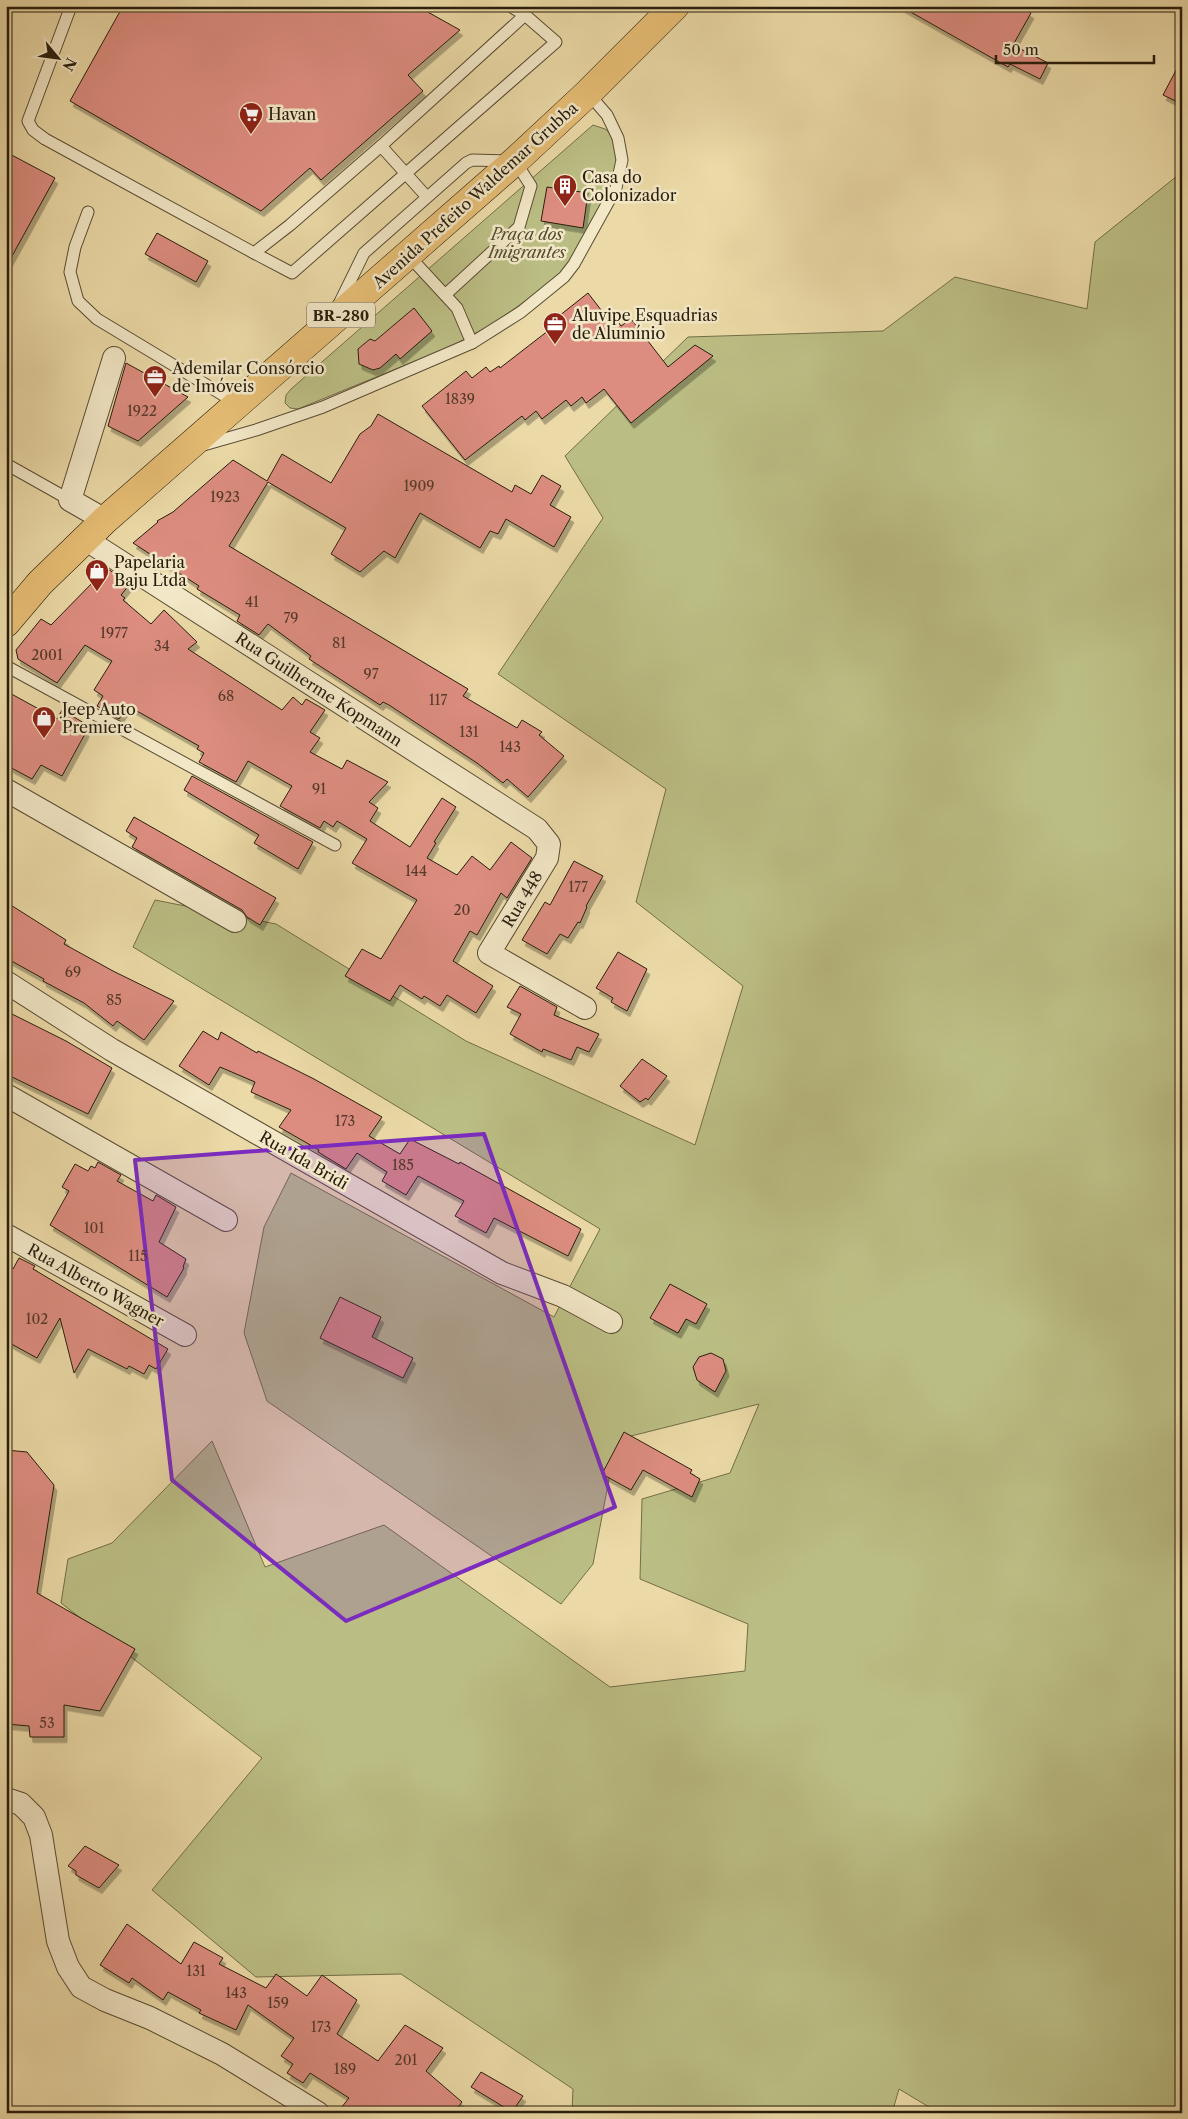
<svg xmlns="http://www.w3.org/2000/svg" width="1188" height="2119" viewBox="0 0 1188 2119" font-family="'Libre Caslon Text',serif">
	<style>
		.green { fill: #bbbe84; stroke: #726e48 }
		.building { fill: #dd8d80; stroke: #281d0d; filter: url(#shadow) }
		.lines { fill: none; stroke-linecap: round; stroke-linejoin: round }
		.service-casing { stroke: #594c34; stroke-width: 13 }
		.minor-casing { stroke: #594c34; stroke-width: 24 }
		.trunk-casing { stroke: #281d0d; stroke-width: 29 }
		.service { stroke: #f2e7c6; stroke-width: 11 }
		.minor { stroke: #f2e7c6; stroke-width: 22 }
		.trunk { stroke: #e6bd74; stroke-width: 28 }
		.marked { fill: #7b2cbf; fill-opacity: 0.2; stroke: #7b2cbf; stroke-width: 4; stroke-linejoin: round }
		.labels { text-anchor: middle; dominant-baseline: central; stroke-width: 5; stroke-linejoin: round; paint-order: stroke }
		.number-label { font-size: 14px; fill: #55392a }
		.shield { fill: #f2e7c6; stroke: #655a44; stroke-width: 1 }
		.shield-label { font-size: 15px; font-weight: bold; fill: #281d0d }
		.poi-label { font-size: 16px; fill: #281d0d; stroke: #f2e7c6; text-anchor: start }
		.street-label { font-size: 16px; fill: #281d0d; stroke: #f2e7c6 }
		.park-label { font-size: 16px; font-style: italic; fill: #544d31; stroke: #f2e7c6 }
	</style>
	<defs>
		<filter id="shadow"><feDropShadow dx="3" dy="5.5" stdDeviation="0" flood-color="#0004"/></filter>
	</defs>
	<rect width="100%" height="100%" fill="#ebdaa7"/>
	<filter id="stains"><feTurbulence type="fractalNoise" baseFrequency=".004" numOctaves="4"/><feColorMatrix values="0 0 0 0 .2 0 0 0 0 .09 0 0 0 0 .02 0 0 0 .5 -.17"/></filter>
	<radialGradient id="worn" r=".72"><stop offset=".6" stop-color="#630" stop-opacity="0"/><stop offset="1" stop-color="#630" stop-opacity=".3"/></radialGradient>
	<!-- green -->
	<g class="green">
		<polygon points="593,125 605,129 610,133 614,140 617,166 613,185 572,261 557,278 496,322 452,346 298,409 290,408 285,403 286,395 291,389"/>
		<polygon points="1182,172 1182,2113 939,2113 899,2089 892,2113 572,2113 573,2089 401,1974 256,1977 152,1890 262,1758 61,1603 68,1559 112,1543 212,1441 265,1567 384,1525 610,1687 745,1671 748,1624 640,1579 642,1499 730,1473 759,1404 631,1436 610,1474 593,1564 561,1604 267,1401 244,1333 264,1227 291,1173 554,1317 600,1229 133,947 155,900 276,924 466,1041 695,1145 743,986 636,902 666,789 498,674 603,518 565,456 688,337 883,331 955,277 1087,309 1095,242"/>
	</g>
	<!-- building -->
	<g class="building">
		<polygon points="123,6 417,6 460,30 408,75 423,91 321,180 310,168 261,211 70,101"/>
		<polygon points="900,6 1019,6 1031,13 1013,45 1048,63 1040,79 1010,64 1008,67"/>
		<polygon points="1182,59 1182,104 1163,95"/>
		<polygon points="6,152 55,178 6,267"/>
		<polygon points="547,187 588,193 583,228 541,221"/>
		<polygon points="157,233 208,261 196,282 145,254"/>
		<polygon points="588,293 608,319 613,315 621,326 631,319 668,367 695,345 713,356 631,423 604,389 586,403 582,397 571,406 566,400 542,419 536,411 525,420 522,416 465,460 422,406 466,371 472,378 486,367 490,372 499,366 500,368 562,320 559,316"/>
		<polygon points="414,308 432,331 400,359 396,354 380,368 373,370 359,364 358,349 370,339 375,341"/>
		<polygon points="126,363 188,397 138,441 108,426"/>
		<polygon points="378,414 512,492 515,485 531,494 542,475 561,486 550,505 571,517 554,547 506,519 498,534 490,531 480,548 420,513 395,558 384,551 360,572 331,554 346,528 268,482 229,546 468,689 463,696 517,728 522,720 542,732 539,735 564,756 528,797 507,779 503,783 477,763 389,705 383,702 380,705 309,659 311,656 268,624 259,635 237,621 240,615 197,589 199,586 133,543 158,522 157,521 173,512 233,460 267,481 282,454 331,483 360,434 371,426"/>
		<polygon points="108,569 130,584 121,595 125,598 123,600 151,624 164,610 197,642 188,649 282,710 293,697 302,705 306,699 325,710 310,732 320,738 310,752 342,769 347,760 388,782 369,802 378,808 370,821 410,847 442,798 456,807 434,842 436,843 427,858 457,875 472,856 490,870 511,842 532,858 507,898 501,893 477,935 470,931 453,961 493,986 476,1013 447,995 440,1006 424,996 422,999 400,985 390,1001 345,976 362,949 381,959 417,900 352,863 367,839 337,821 333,827 324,821 320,828 280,806 292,786 248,761 236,782 199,762 204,753 197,749 199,746 128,706 119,719 97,706 103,696 94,690 112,661 85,645 57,683 18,659 16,650 41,619 51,625 97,578 98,579"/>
		<polygon points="6,691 57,719 62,710 84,723 86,732 62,776 41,765 32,779 6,765"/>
		<polygon points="192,776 313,842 298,869 254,843 259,835 184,790"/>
		<polygon points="134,817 276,898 260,925 247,917 242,910 132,847 137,838 126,831"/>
		<polygon points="574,861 603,876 586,906 587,907 580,923 578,922 568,938 560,934 547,954 522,940 545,902 550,905"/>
		<polygon points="6,902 66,940 64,944 113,971 174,1001 144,1040 117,1021 113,1026 84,1003 43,981 44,979 6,958"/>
		<polygon points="618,952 647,969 627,1011 611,1002 613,998 596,988"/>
		<polygon points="520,986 557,1007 554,1015 599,1034 589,1052 577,1047 571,1060 543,1049 542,1052 510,1034 521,1014 507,1007"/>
		<polygon points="6,1011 66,1041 112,1068 88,1114 6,1074"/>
		<polygon points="203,1031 218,1040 221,1032 257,1053 258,1051 314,1079 382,1117 369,1136 400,1154 410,1139 459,1164 460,1162 581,1229 568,1256 494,1218 486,1233 455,1216 464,1201 418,1176 406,1195 382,1181 387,1172 357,1153 346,1169 318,1152 319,1150 279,1127 291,1110 251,1092 255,1082 220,1067 209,1085 179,1066"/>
		<polygon points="642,1059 667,1076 648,1100 646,1098 640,1102 620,1086"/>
		<polygon points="98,1162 121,1175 117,1181 153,1201 156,1195 176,1207 159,1242 186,1259 183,1267 184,1268 167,1297 50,1225 69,1191 62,1187 75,1164 88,1171 91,1166 95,1168"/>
		<polygon points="19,1258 35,1266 33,1269 168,1349 156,1369 149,1365 144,1374 129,1366 127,1369 88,1349 74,1373 60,1318 37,1358 6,1341 6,1264 13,1269"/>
		<polygon points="670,1284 707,1304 696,1324 686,1319 678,1333 650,1318"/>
		<polygon points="340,1297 381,1317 372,1337 413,1358 403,1378 320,1338"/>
		<polygon points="711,1353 723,1359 726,1371 715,1392 697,1380 693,1367 699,1357"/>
		<polygon points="624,1432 692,1470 690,1473 700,1479 692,1497 643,1470 631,1490 602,1474"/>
		<polygon points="6,1450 27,1452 54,1485 37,1593 135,1649 100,1711 64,1705 64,1737 30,1737 29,1726 6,1724"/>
		<polygon points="85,1846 119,1865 99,1888 76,1875 76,1871 68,1866"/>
		<polygon points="127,1924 181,1964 194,1942 223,1958 219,1964 266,1988 276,1974 307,1996 322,1975 357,2000 337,2034 378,2061 405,2025 443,2048 426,2071 462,2102 454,2113 337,2113 349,2098 310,2073 303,2083 287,2073 293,2064 281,2056 294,2038 248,2005 236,2030 199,2013 201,2010 168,1992 163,2000 132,1978 129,1983 100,1965"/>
		<polygon points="481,2072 523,2096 512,2112 471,2087"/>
	</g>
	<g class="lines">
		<!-- service casing -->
		<g class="service-casing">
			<g id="service">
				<polyline points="71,6 28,121 33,130 45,139 254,253 290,225 381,146"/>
				<polyline points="426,196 381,146 525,15 510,6"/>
				<polyline points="88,212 75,247 70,272 78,301 97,319 238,404"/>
				<polyline points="254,253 292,273 556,42 525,15"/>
				<polyline points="409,256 457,308 472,343"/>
				<polyline points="339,304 364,253 466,163 472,160 515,161 531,186 519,227 445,295"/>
				<polyline points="200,446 256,430 323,407 472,343 521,312 564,277 574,264 616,188 622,160 618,138 607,115 588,93"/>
				<polyline points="6,464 70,500"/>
				<polyline points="6,666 335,845"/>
			</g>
		</g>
		<!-- minor casing -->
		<g class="minor-casing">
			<g id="minor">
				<polyline points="105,520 70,500 114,358"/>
				<polyline points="85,539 537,829 549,844 547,858 489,953 585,1008"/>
				<polyline points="6,790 235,921"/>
				<polyline points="6,982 112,1050 502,1273 563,1296 611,1322"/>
				<polyline points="6,1095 226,1220"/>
				<polyline points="6,1235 185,1335"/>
				<polyline points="6,1799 21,1804 34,1817 41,1835 58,1941 68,1967 81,1987 105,2000 150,2018 222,2054 318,2113"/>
			</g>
		</g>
		<!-- trunk casing -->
		<g class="trunk-casing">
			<polyline id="trunk" points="6,623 40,583 105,520 515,161 588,93 675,6"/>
		</g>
		<!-- service -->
		<use href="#service" class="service"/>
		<!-- minor -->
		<use href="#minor" class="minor"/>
		<!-- trunk -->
		<use href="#trunk" class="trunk"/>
	</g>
	<!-- marked area -->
	<path class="marked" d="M484 1134 615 1507 346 1621 172 1480 135 1160Z"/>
	<!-- icons -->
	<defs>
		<g id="supermarket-pin" transform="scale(1.25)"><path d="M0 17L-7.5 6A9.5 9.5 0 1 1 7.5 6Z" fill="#8f2418" stroke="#f2e7c6"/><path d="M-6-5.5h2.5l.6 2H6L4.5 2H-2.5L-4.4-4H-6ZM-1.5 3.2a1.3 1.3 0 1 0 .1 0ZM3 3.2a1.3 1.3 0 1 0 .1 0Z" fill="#fff"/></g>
		<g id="building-pin" transform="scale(1.25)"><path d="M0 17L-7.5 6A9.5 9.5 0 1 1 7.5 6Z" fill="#8f2418" stroke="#f2e7c6"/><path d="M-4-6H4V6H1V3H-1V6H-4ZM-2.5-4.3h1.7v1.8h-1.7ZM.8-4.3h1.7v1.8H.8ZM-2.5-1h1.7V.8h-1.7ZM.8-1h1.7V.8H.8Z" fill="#fff"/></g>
		<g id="office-pin" transform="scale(1.25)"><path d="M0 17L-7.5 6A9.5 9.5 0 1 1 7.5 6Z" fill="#8f2418" stroke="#f2e7c6"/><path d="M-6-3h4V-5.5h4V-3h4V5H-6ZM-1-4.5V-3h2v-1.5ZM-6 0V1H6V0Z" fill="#fff"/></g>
		<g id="shop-pin" transform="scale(1.25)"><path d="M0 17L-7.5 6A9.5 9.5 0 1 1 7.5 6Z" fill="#8f2418" stroke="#f2e7c6"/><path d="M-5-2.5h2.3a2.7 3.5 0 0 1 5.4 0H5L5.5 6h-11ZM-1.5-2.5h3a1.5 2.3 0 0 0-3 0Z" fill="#fff"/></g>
	</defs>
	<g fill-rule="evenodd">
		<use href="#supermarket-pin" x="251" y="114"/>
		<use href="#building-pin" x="565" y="186"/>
		<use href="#office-pin" x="555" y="324"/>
		<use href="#office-pin" x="155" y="377"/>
		<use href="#shop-pin" x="97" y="571"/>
		<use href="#shop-pin" x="44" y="718"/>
	</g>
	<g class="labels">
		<!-- number labels -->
		<g class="number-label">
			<text x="460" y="399">1839</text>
			<text x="142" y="411">1922</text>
			<text x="419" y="486">1909</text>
			<text x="225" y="497">1923</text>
			<text x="252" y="602">41</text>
			<text x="291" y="618">79</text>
			<text x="114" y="633">1977</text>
			<text x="339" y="643">81</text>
			<text x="162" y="646">34</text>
			<text x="47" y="655">2001</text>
			<text x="371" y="674">97</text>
			<text x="226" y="696">68</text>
			<text x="438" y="700">117</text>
			<text x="469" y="732">131</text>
			<text x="510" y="747">143</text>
			<text x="319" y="789">91</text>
			<text x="416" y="871">144</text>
			<text x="578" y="887">177</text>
			<text x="462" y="910">20</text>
			<text x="73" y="972">69</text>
			<text x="114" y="1000">85</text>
			<text x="345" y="1121">173</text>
			<text x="403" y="1165">185</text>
			<text x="94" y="1228">101</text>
			<text x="138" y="1256">115</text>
			<text x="37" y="1319">102</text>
			<text x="47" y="1723">53</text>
			<text x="196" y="1971">131</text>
			<text x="236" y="1993">143</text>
			<text x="278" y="2003">159</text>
			<text x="321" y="2027">173</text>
			<text x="406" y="2060">201</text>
			<text x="345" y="2069">189</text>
		</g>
		<!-- shield labels -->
		<rect class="shield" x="307" y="302.5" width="68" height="25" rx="4"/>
		<g class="shield-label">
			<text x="341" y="315">BR-280</text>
		</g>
		<!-- poi labels -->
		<g class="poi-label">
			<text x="268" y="114">Havan</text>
			<text x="582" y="177">Casa do<tspan x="582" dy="18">Colonizador</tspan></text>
			<text x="572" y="315">Aluvipe Esquadrias<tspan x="572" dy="18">de Alumínio</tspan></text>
			<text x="172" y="368">Ademilar Consórcio<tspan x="172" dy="18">de Imóveis</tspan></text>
			<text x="114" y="562">Papelaria<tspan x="114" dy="18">Baju Ltda</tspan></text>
			<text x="62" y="709">Jeep Auto<tspan x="62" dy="18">Premiere</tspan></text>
		</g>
		<!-- street labels -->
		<g class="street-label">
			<text transform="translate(475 195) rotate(-42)">Avenida Prefeito Waldemar Grubba</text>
			<text transform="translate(319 689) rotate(33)">Rua Guilherme Kopmann</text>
			<text transform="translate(522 899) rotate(-59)">Rua 448</text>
			<text transform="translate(304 1160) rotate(30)">Rua Ida Bridi</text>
			<text transform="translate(96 1285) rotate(29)">Rua Alberto Wagner</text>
		</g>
		<!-- park labels -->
		<g class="park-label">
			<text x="527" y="234">Praça dos<tspan x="527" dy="18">Imigrantes</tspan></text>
		</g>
	</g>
	<!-- margin -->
	<rect width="1188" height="2119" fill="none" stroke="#ebdaa7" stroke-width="25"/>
	<rect x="8" y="8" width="1173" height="2104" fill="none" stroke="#281d0d" stroke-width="2.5"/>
	<rect x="12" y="12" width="1163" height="2094" fill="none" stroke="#281d0d"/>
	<!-- north arrow -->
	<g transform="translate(58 58) rotate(119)" stroke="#f2e7c6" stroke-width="4" paint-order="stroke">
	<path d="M0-4L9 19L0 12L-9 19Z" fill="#281d0d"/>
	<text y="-8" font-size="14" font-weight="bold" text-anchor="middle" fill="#281d0d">N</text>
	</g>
	<!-- scale -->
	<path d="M996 55v8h158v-8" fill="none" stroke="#281d0d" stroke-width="2.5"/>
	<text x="1003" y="55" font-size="15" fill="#281d0d" stroke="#f2e7c6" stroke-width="4" paint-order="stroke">50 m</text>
	<rect width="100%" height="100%" filter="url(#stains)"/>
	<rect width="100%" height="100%" fill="url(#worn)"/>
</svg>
